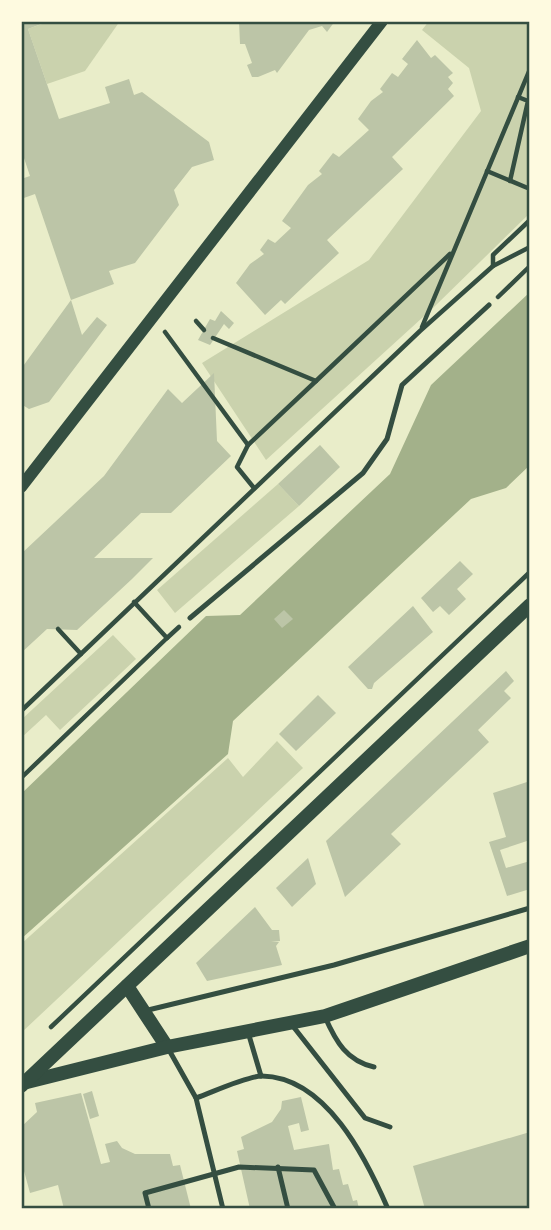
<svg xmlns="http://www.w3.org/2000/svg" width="551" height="1230" viewBox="0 0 551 1230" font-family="'Crimson Pro',serif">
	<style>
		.green { fill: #cad2ad }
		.water { fill: #a3b18a }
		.building { fill: #bcc5a7 }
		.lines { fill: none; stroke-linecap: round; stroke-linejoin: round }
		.path { stroke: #344e41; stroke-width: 4.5 }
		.service { stroke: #344e41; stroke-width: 5 }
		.tertiary { stroke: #344e41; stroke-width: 12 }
		.secondary { stroke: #344e41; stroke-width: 14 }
		.neatline { fill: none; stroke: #344e41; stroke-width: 2.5 }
	</style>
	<rect width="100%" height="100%" fill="#e9edc9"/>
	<!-- green -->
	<g class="green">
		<polygon points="50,21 120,21 85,71 47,84 28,29"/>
		<polygon points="429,21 530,21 530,213 433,308 266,460 202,363 369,260 481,111 469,68 422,30"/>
		<polygon points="278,484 299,506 175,613 157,590"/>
		<polygon points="113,635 136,659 60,730 46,715 21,738 21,720"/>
		<polygon points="277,741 303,768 21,1033 21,944 228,758 243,777"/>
	</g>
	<!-- water -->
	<polygon class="water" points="530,292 530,465 506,488 471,499 233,721 228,754 21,939 21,794 206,616 240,615 390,474 431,385"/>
	<!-- building -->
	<g class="building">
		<polygon points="24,21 49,21 28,29 59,119 110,103 105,87 129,79 134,95 142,92 209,142 214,160 192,167 174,190 179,205 135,263 109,271 114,284 71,300 35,194 21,199 21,179 30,176 21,149 21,22"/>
		<polygon points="239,21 335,21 327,32 322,26 309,30 277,73 275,70 258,77 252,77 247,65 252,63 245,44 240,44"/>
		<polygon points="417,40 431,58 435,55 453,73 448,77 453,83 448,89 454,96 392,157 403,169 327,240 339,253 285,304 281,300 265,315 236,283 250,264 264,254 260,250 268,239 275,243 291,228 282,221 308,185 322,174 319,171 333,153 339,157 369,130 358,119 371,101 383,92 380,89 392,73 398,77 408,64 402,59"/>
		<polygon points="71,300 82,335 97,317 107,325 49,402 29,409 21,404 21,369"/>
		<polygon points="221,311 234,323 229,329 224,324 210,345 198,340 210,319 215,321"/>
		<polygon points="214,373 217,441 231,456 171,513 141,513 94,558 153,558 132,579 77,630 47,629 21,653 21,554 104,476 168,389 182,403"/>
		<polygon points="320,445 340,467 299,506 278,484"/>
		<polygon points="460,561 473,574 457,589 466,599 449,615 440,606 433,612 421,598"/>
		<polygon points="413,606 433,632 374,683 372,689 368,689 348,667"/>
		<polygon points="284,610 293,619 282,628 274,619"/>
		<polygon points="506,671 514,681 504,691 511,698 478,730 489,742 391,834 401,844 345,897 326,841"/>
		<polygon points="318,695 336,713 296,751 279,734"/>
		<polygon points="530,781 530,840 500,850 506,868 530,861 530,889 507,896 489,842 506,837 493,793"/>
		<polygon points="308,858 316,884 292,907 276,888"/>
		<polygon points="255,907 272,930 279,930 280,941 271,942 279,942 276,946 282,965 207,981 196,963"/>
		<polygon points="92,1091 99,1116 90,1119 83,1094"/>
		<polygon points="81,1093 101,1164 110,1162 105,1144 117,1141 122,1148 135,1154 170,1154 173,1166 180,1165 191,1209 64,1209 58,1185 30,1193 21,1160 21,1127 37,1112 35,1103"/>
		<polygon points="301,1097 309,1130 301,1132 299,1123 288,1126 294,1150 329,1144 333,1170 339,1169 343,1185 348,1184 353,1201 357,1200 359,1209 250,1209 237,1151 244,1149 241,1137 272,1122 281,1109 282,1101"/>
		<polygon points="530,1132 530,1209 425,1209 413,1166"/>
	</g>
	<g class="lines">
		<!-- path -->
		<g class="path">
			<polyline points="487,171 530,189"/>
			<polyline points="510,181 528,101 518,97"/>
			<polyline points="493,266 493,255 530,220"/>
			<polyline points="498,297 530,266"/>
			<polyline points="196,321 204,330"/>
			<polyline points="422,327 530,69"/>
			<polyline points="165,332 248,445 237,467 254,488"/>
			<polyline points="213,338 316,381 248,445"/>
			<polyline points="316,381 450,254"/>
			<polyline points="134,602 167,638 179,627"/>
			<polyline points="58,629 81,654"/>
			<polyline points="21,711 420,331 493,266 530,247"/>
			<polyline points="21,778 167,638"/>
			<polyline points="51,1027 530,572"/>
		</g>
		<!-- service -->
		<g class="service">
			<polyline points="190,618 363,473 387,439 402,385 489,305"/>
			<polyline points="144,1011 334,965 530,908"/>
			<path d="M325 1017C336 1042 347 1061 374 1067"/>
			<polyline points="292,1025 365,1118 390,1127"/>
			<polyline points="248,1032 261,1076"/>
			<polyline points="169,1050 196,1098 223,1209"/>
			<path d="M196 1098C213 1092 247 1076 262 1076 326 1077 366 1158 388 1209"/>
			<polyline points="278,1167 288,1209"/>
			<polyline points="149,1209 145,1193 239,1167 314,1170 335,1209"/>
		</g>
		<!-- tertiary -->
		<polyline class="tertiary" points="21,487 382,21"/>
		<!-- secondary -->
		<g class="secondary">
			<polyline points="127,986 167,1047"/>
			<polyline points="27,1082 167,1047 325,1016 530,946"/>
			<polyline points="21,1086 530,605"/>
		</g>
	</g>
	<!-- border -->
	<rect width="551" height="1230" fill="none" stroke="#fefae0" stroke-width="46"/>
	<rect x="23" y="23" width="505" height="1184" class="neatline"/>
</svg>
